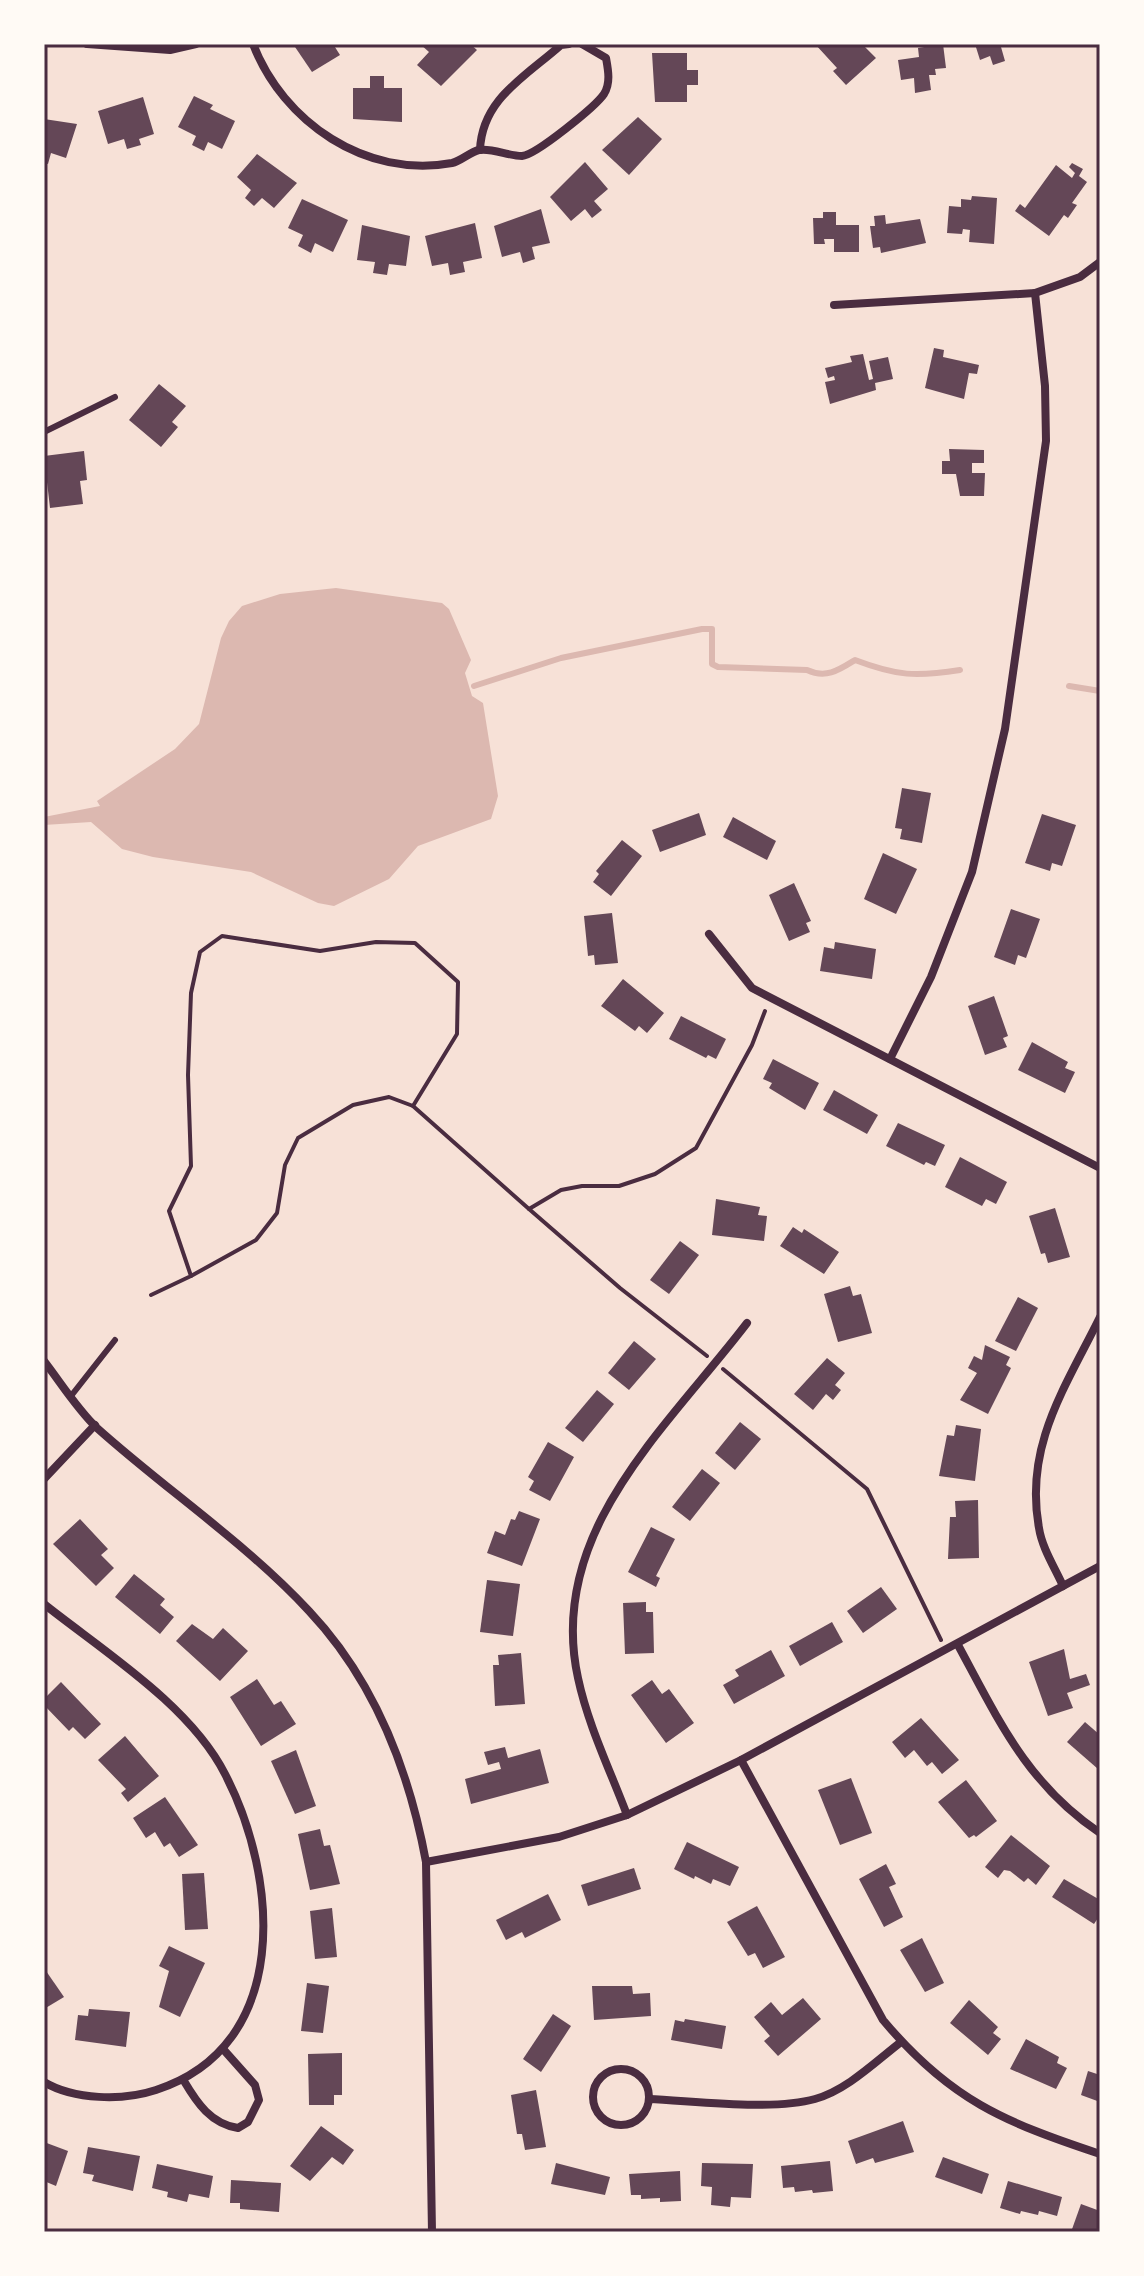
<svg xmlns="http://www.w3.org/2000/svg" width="1144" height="2276" viewBox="0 0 1144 2276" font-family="'Nunito Sans',sans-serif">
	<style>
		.water { fill: #dcb8b0 }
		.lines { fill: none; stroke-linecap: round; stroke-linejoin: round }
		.stream { stroke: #dcb8b0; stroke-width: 6 }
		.building { fill: #644757 }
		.path { stroke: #4a2c40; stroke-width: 4 }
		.service { stroke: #4a2c40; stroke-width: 6 }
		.minor { stroke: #4a2c40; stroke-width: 8 }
		.neatline { fill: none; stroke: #4a2c40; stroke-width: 3 }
	</style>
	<rect width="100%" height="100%" fill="#f7e1d7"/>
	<!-- water -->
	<polygon class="water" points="336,588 442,603 449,609 471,660 465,673 472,696 483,703 498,796 491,819 418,846 389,879 334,906 318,903 251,872 153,857 122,849 91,822 44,825 44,817 100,806 97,801 175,749 199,724 221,638 229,621 242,606 280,594"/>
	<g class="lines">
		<!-- stream -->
		<g class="stream">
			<path d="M474 686 561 658 702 629H712V664L718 667 807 670C826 679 839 670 855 660 897 676 916 677 960 670"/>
			<polyline points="1069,686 1100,691"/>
		</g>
	</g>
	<!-- building -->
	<g class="building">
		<polygon points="293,44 333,44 340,55 312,72"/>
		<polygon points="420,44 470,44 477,50 441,86 417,65 429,52"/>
		<polygon points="815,44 862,44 876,58 846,85 833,71 837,68"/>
		<polygon points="943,44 946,68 935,69 936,75 929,75 931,90 915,93 914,78 901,80 898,60 919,57 918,48"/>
		<polygon points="975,44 1009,44 1009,45 1001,47 1005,61 993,65 990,56 980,60"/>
		<polygon points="652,53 687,53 687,70 698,70 698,85 687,85 687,102 655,102"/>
		<polygon points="370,76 384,76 384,88 402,88 402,122 353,119 353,88 370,88"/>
		<polygon points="194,96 213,105 210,109 235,121 222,149 208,142 204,151 192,145 196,136 178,127"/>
		<polygon points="143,97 154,134 139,139 141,145 127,149 124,139 108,144 98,111"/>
		<polygon points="638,117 662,139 629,175 602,150"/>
		<polygon points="44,119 77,124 66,158 51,153 48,164 44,163"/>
		<polygon points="257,154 297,183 274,208 262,198 254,206 245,198 251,190 237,177"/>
		<polygon points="585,162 608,189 594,201 602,210 592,218 585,209 571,221 550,197"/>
		<polygon points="1072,163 1083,169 1079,176 1087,182 1072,203 1077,205 1068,218 1064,215 1049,236 1015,211 1020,204 1025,208 1056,165 1072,178 1075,173 1069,167"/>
		<polygon points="972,196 997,198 994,244 969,242 970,230 963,229 962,234 947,233 949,206 961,207 961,199 971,200"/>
		<polygon points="302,199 348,220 333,252 315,243 311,253 298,246 303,235 288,228"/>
		<polygon points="541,209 550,243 532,247 535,259 523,263 520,252 502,257 494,226"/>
		<polygon points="823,212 836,212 836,225 859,225 859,252 834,252 834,239 824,239 825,244 814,244 813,218 823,218"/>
		<polygon points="885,215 886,224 920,219 926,243 881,253 880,247 873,248 870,226 875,226 874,216"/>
		<polygon points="475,223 482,258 463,262 465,272 450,275 448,263 432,266 425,236"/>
		<polygon points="362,225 410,236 406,266 389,264 387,275 373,273 375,262 357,260"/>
		<polygon points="934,348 944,350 943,357 979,365 977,374 969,373 964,399 925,388"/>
		<polygon points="863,354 869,380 873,379 869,361 888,357 893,379 875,383 876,390 830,404 825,382 835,380 834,376 828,378 825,368 852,362 850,356"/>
		<polygon points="159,384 186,406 172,422 178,427 161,447 129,420"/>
		<polygon points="949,449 984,450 984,463 972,463 972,473 985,473 984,496 960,496 956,474 942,474 942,461 950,461"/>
		<polygon points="84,451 87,480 80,481 83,504 50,508 44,456"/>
		<polygon points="902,788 931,793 922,843 900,839 902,829 895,828"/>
		<polygon points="699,813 706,835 660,852 652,830"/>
		<polygon points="1042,814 1076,825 1062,866 1052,863 1050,871 1025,863"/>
		<polygon points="733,817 776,841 767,860 723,837"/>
		<polygon points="622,840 642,856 611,896 593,882 599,874 596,871"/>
		<polygon points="883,853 917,869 896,914 864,899"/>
		<polygon points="794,883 811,921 806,923 810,932 789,941 769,895"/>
		<polygon points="1011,909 1040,919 1026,958 1018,955 1015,965 994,957"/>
		<polygon points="612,913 618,963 595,965 594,955 588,956 584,916"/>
		<polygon points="835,942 876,949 872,979 820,971 824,947 834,949"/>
		<polygon points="623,979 664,1013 647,1033 639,1026 635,1031 601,1006"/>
		<polygon points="994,996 1008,1036 1003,1038 1007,1047 985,1055 968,1006"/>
		<polygon points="681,1016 726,1039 716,1059 708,1055 706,1058 669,1039"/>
		<polygon points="1032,1042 1068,1062 1065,1068 1075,1072 1065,1093 1018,1070"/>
		<polygon points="773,1059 819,1083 805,1110 769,1088 772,1083 763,1079"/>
		<polygon points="834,1090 878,1115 867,1134 823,1110"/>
		<polygon points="898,1123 945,1145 935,1166 926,1162 924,1165 886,1146"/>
		<polygon points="960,1157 1007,1182 996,1204 986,1199 982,1206 945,1187"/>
		<polygon points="716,1199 760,1207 758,1215 767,1216 764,1241 712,1235"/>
		<polygon points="1055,1208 1070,1257 1048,1263 1045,1253 1041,1254 1029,1216"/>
		<polygon points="793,1227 802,1233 804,1229 839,1252 824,1274 780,1246"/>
		<polygon points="680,1241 699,1255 669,1294 650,1280"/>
		<polygon points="850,1286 853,1296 861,1294 872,1333 838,1342 824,1294"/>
		<polygon points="1018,1297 1038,1308 1016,1351 995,1341"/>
		<polygon points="634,1341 656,1359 629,1390 608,1373"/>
		<polygon points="985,1345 1010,1357 1006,1365 1011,1368 988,1414 960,1400 977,1373 968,1368 974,1356 982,1360"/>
		<polygon points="827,1358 845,1373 835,1385 841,1390 833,1400 826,1394 813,1410 794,1394"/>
		<polygon points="597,1390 614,1404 583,1442 565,1428"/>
		<polygon points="740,1422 761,1439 735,1470 715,1453"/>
		<polygon points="956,1425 981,1429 975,1481 939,1476 947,1435 954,1436"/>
		<polygon points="548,1442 574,1457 550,1501 529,1490 534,1481 528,1477"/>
		<polygon points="702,1469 720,1483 690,1521 672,1507"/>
		<polygon points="978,1500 979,1558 948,1559 950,1517 956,1517 955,1501"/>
		<polygon points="519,1511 540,1519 522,1566 487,1553 495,1531 505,1535 511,1519 515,1520"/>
		<polygon points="80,1519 108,1549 101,1555 114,1568 96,1586 53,1544"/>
		<polygon points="651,1527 675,1539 656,1576 660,1578 656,1587 628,1572"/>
		<polygon points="134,1574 165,1599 160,1605 174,1617 160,1634 115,1597"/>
		<polygon points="487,1580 520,1584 513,1636 480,1632"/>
		<polygon points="881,1587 897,1609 863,1633 847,1611"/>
		<polygon points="646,1602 646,1612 653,1612 654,1653 625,1654 623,1603"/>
		<polygon points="832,1622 843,1642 800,1666 789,1646"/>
		<polygon points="192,1624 213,1639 223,1628 248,1651 220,1681 176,1641"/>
		<polygon points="1064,1649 1070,1679 1086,1674 1090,1685 1067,1693 1073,1708 1048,1716 1029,1662"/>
		<polygon points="771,1650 785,1676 734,1704 723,1685 739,1676 735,1670"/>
		<polygon points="521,1653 525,1704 495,1706 493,1665 499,1665 498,1655"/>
		<polygon points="257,1679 274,1705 281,1701 296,1724 261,1746 230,1697"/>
		<polygon points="652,1680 662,1694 669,1689 694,1723 666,1743 631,1695"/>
		<polygon points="61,1682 101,1724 85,1739 73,1727 69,1731 44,1705 44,1699"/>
		<polygon points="921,1718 959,1760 942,1774 932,1762 927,1766 914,1750 905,1758 892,1742"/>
		<polygon points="1085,1722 1100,1735 1098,1769 1067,1742"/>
		<polygon points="125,1736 159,1776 128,1802 121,1793 126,1789 98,1760"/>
		<polygon points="505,1747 508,1758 540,1749 549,1783 471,1804 465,1779 501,1769 499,1762 488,1765 484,1752"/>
		<polygon points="296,1750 316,1806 295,1814 271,1761"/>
		<polygon points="851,1778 872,1833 840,1845 818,1790"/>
		<polygon points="966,1780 997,1821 976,1837 974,1835 969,1838 938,1802"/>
		<polygon points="165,1797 198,1845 179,1857 170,1843 164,1847 155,1832 146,1838 133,1818"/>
		<polygon points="320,1829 324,1846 330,1845 340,1884 310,1890 298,1834"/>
		<polygon points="1011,1835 1050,1866 1036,1885 1028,1878 1024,1882 1010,1871 1004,1870 998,1878 985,1867"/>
		<polygon points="687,1842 739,1867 730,1886 713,1879 711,1884 695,1876 694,1879 674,1869"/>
		<polygon points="886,1864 896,1884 889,1887 903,1917 884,1927 859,1879"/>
		<polygon points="634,1868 641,1889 588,1906 581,1885"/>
		<polygon points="204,1873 208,1929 185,1930 182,1874"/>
		<polygon points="1064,1879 1100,1900 1100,1915 1094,1924 1052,1897"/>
		<polygon points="548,1894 561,1920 525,1938 522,1932 506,1940 496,1920"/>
		<polygon points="757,1906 785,1957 763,1968 755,1953 748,1956 727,1922"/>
		<polygon points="332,1908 337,1957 315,1959 310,1911"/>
		<polygon points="922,1938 944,1983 925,1992 900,1950"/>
		<polygon points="169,1946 205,1963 180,2017 159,2007 169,1971 159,1966"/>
		<polygon points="44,1968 64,1997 44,2009"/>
		<polygon points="307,1983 329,1986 323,2033 301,2031"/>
		<polygon points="592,1986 632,1986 633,1994 650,1993 651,2016 594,2020"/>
		<polygon points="803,1998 821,2019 778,2056 764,2041 770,2036 754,2017 771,2002 782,2015"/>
		<polygon points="969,2000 998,2027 993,2033 1001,2039 988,2055 950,2023"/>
		<polygon points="89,2009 130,2012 126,2047 75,2040 78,2015 88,2016"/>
		<polygon points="553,2014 571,2026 541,2072 523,2059"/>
		<polygon points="685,2019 726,2026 722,2049 671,2040 675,2020 684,2022"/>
		<polygon points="1026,2039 1059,2057 1057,2063 1067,2068 1056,2089 1010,2069"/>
		<polygon points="342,2053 342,2095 334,2095 334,2105 309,2105 308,2054"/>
		<polygon points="1088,2071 1100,2075 1100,2102 1081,2095"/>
		<polygon points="536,2090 546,2147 525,2150 522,2134 517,2134 511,2095"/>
		<polygon points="903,2121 914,2152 875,2163 873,2158 856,2164 848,2141"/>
		<polygon points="321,2126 354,2150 343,2165 332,2157 310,2181 290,2166"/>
		<polygon points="44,2142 68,2151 56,2186 44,2181"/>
		<polygon points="88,2147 140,2156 133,2191 92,2181 94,2175 83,2173"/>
		<polygon points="943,2157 989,2174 982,2194 935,2177"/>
		<polygon points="830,2161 833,2191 813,2193 812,2190 795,2192 794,2187 783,2188 781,2166"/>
		<polygon points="556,2163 610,2177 605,2195 551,2184"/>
		<polygon points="702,2163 753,2164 751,2198 731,2197 730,2207 711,2205 712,2187 701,2186"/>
		<polygon points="157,2164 213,2176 209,2198 189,2194 187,2202 167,2197 168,2192 152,2188"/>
		<polygon points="680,2171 681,2201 660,2202 660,2198 641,2199 641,2195 631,2195 629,2174"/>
		<polygon points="231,2180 281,2183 279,2212 240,2209 240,2203 230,2203"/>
		<polygon points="1008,2181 1062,2197 1057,2216 1039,2211 1038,2215 1021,2211 1020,2214 1000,2208"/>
		<polygon points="1081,2204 1100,2211 1100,2232 1071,2232"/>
	</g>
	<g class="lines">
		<!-- path -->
		<g class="path">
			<polyline points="191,1276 256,1240 277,1213 285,1165 298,1138 353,1105 389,1097 413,1106 529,1209"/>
			<polyline points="151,1295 191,1276 169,1211 191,1166 188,1075 191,993 200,952 222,936 320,951 376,942 415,943 458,982 457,1034 413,1106"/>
			<polyline points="707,1356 620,1288 529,1209 561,1190 582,1186 619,1186 655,1174 696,1148 752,1045 765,1011"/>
			<polyline points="723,1369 867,1489 941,1640"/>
		</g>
		<!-- service -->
		<g class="service">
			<polyline points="44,432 115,397"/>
			<polyline points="71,1396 115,1340"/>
		</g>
		<!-- minor -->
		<g class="minor">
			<polyline points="87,44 170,50 196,44"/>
			<path d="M253 44C283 122 366 179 452 163 461 161 470 152 479 150 493 148 508 156 522 156 536 155 596 106 604 94 611 83 608 69 606 58L582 44"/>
			<path d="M480 150C482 99 525 77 561 45L569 44"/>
			<polyline points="834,305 1035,293 1080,277 1100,262"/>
			<polyline points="709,934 752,988 1100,1168"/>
			<polyline points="890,1059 931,977 972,872 1005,729 1046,441 1045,386 1035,293"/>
			<path d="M44 1361C61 1383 77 1409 97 1428 166 1490 246 1543 309 1611 374 1680 409 1770 426 1862L432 2232"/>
			<polyline points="44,1479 95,1425"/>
			<path d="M1063 1586C1055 1568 1042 1548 1039 1528 1024 1446 1065 1388 1100 1317"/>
			<path d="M44 1604C103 1651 190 1705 225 1774 279 1878 292 2046 156 2090 123 2101 74 2100 44 2082"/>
			<path d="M958 1645C998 1719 1027 1784 1100 1833"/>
			<path d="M741 1760 883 2020C950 2100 1004 2122 1100 2154"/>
			<path d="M627 1815C610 1770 588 1725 578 1678 546 1532 667 1428 747 1323"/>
			<polyline points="426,1862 559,1837 627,1815 741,1760 1100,1566"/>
			<circle cx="621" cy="2097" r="28"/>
			<path d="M184 2081C197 2103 211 2124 238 2128L248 2122 259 2100 255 2085 223 2049"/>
			<path d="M649 2099C695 2101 772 2111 815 2099 847 2090 875 2062 901 2042"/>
		</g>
	</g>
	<!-- border -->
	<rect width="1144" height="2276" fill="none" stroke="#fffaf5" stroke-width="92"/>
	<rect x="46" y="46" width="1052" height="2184" class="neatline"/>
</svg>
